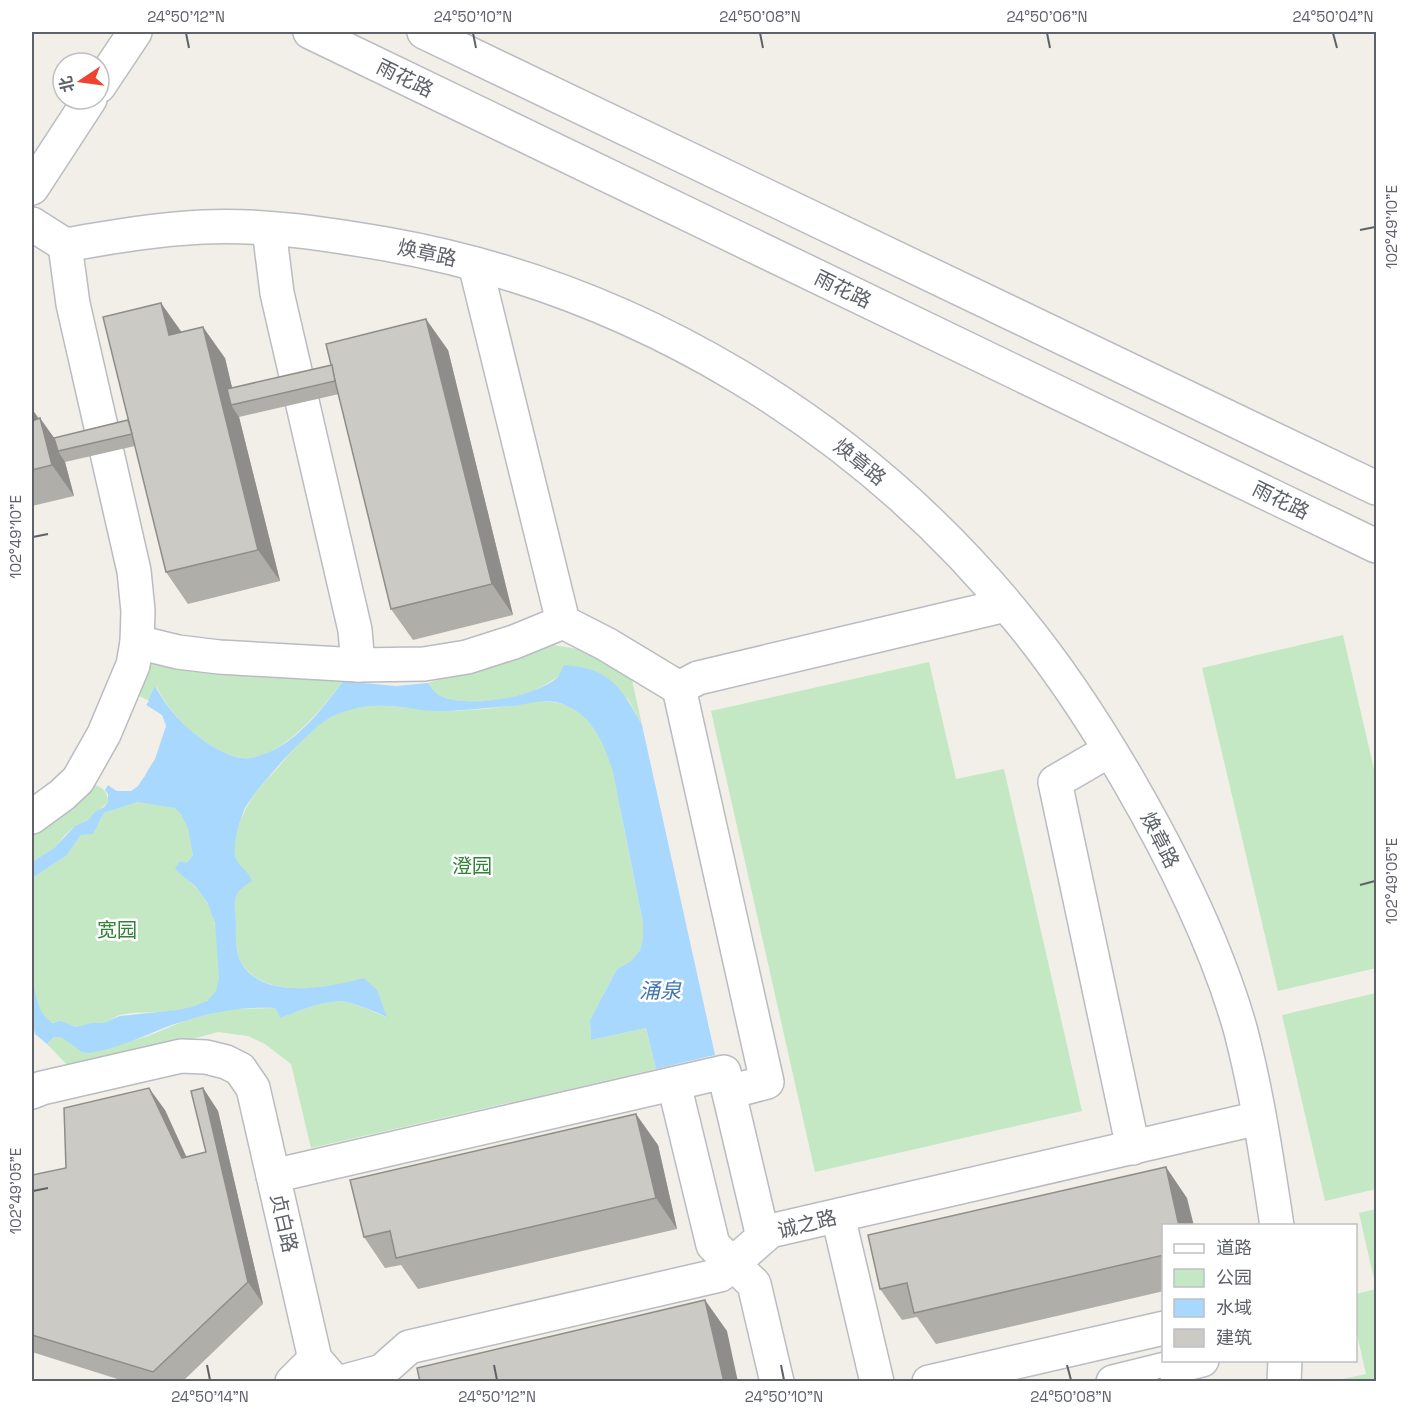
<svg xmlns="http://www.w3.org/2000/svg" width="1408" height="1413" viewBox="0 0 1408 1413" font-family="'Space Grotesk','Noto Sans SC',sans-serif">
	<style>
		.green { fill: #c4e8c4 }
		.water { fill: #a9d8ff }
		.pier { fill: #f1efe7 }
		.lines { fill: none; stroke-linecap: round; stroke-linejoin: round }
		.minor-casing { stroke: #b9bcc1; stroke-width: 36 }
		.minor { stroke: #fff; stroke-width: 33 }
		.wall { fill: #afaea9 }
		.shaded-wall { fill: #8f8d89 }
		.building { fill: #cccac4; stroke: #8f8d89; stroke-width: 1.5 }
		.ticks { fill: none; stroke: #5e6268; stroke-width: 2 }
		.labels { text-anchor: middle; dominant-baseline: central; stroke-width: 5; stroke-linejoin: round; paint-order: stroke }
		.street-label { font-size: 20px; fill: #5e6268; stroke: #fff }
		.park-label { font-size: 20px; fill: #328238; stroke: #fff }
		.water-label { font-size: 21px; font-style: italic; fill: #4277b5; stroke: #fff }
		.neatline { fill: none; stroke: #5e6268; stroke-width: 2 }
		.ticks-label { font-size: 15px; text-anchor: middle; fill: #5e6268 }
	</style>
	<rect width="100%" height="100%" fill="#f1efe7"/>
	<!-- green -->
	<g class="green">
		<polygon points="1343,635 1376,778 1376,968 1278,991 1202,668"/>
		<path d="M553 645 585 650 630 671 642 725 628 699 559 676C549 682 540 689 530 692 507 700 464 707 441 696 436 694 432 688 428 683Z"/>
		<path d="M163 659 343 681C324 707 282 758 248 758 232 759 213 747 201 739 182 725 167 707 156 686L149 701 133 693C141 674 143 666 163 659Z"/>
		<polygon points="929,662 956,779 1004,769 1082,1111 815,1172 711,711"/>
		<path d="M537 701C556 701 574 705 588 719 614 746 617 792 624 828 630 859 637 891 643 923V939L640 950 631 961 617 969 590 1020 591 1040 646 1028 656 1069 311 1148 291 1064 265 1044 248 1036 218 1032 73 1071 47 1044 54 1037H61L70 1042 124 1043 148 1036 187 1020 228 1009 275 1008 280 1018C300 1011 325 999 346 1002 360 1005 373 1012 386 1017L364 979C329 987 268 1001 243 965 235 954 236 939 236 926 235 905 229 900 246 884 243 875 236 863 235 854 233 823 251 795 272 774 290 755 307 729 330 717 369 696 407 711 447 711 476 711 508 707 537 701Z"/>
		<path d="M88 782C99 787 108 788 108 802L88 820 75 826 65 835 54 848 32 862V829Z"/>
		<path d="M138 802C150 803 167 803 177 809 190 818 192 841 193 855L181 875C206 893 214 911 218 941 219 955 223 978 216 991 201 1018 146 1009 120 1015 115 1017 109 1021 103 1023 95 1025 85 1025 76 1027 67 1022 54 1026 46 1019 25 1002 32 907 32 878L66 856 81 835 98 825 104 813Z"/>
		<polygon points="1376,993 1376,1189 1325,1201 1282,1015"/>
		<polygon points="1376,1209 1376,1288 1359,1213"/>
		<polygon points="1376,1289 1376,1381 1334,1381 1366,1374 1356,1330 1356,1294"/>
	</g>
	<!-- water -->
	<path class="water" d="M564 665C610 668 621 687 642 725L715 1055 656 1069 646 1028 591 1040 590 1020 617 969 631 961 640 950 643 939V923L613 772C604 744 594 717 565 705 546 697 530 704 511 706 496 707 480 709 465 710 449 711 431 712 415 709 395 706 377 704 357 708 349 710 338 713 331 717 311 727 254 790 244 810 239 823 234 840 235 854 236 866 249 870 252 881 230 894 235 902 236 924 236 938 235 952 242 964 265 1001 330 987 364 978L377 990 387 1017C373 1011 360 1005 346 1002 325 999 300 1011 280 1018L275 1008C238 1006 204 1014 169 1026 143 1036 117 1049 89 1053L82 1052 61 1037H54L47 1044 35 1034 32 1021V975C36 993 36 1013 53 1023L61 1021 76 1027 92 1023H103L120 1016 177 1010 192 1007 207 1001 216 991 219 978 215 923 207 902 195 886 181 875 175 868 180 861 187 863 193 855 188 828 181 814 175 808 138 802 104 813 93 834 81 835 66 856 32 878V862L54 848 75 826 88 820 95 812 104 807 108 802V794L105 790 108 785 117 791H131L145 776 166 726 162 715 146 705 155 686C167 708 183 726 203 740 214 748 235 760 249 758 289 753 321 711 343 681L396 686 428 683C432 688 436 694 441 696 468 709 536 697 558 677 560 674 562 668 564 665Z"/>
	<!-- pier -->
	<polygon class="pier" points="146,699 149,701 146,705 162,716 166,726 155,759 138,786 131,791 117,791 108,785 105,789 102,788 108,782 118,788 130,788 136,784 152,757 163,726 160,717 143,707"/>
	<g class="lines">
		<!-- minor casing -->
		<g class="minor-casing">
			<g id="minor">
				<polyline points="310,32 1376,546"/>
				<polyline points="424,32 1376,488"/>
				<polyline points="99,86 135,32"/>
				<polyline points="32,188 90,99"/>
				<path d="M32 224 65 245C111 237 157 229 203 227 264 224 327 234 386 244 635 288 862 425 1020 621 1061 671 1096 725 1128 780 1172 856 1216 944 1240 1028 1257 1092 1267 1160 1277 1226"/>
				<polyline points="269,229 277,293 355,630 358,665"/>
				<polyline points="475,264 563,622 606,644 679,688"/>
				<polyline points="137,642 178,652 219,657 358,665 424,664 467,657 514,642 563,622"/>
				<polyline points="1110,750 1055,782 1133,1148"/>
				<polyline points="32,817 62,795 78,780 104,734 133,665 137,642 138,611 134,571 73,304 65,245"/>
				<polyline points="674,1084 713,1245 754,1284 777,1382"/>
				<polyline points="32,1092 42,1088 181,1056 206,1057 226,1062 240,1069 253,1088 315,1359 335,1382"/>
				<polyline points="729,1092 767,1082 679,688 698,678 1006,605"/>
				<polyline points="273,1176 724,1072 763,1237"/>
				<polyline points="838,1216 877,1382"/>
				<polyline points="292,1382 315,1359"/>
				<polyline points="342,1382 382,1371 409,1347 720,1275 770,1231 1259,1118"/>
				<polyline points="929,1382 1164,1328"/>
				<polyline points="1113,1382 1202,1360"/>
				<polyline points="1284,1382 1285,1360"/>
			</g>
		</g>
		<!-- minor -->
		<use href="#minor" class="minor"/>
	</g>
	<!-- wall -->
	<g class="wall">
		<polygon points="182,332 225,358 232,388 448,350 513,615 413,640 391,609 339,394 239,417 280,581 188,604 166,572 135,446 65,462 74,496 32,506 32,409 54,438 128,420"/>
		<polygon points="203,1088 218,1111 263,1304 182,1382 127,1382 32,1352 32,1175 66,1168 165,1110 186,1157 206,1152"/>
		<polygon points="658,1145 677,1229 418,1289 401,1265 385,1268 364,1237"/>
		<polygon points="1187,1198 1164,1226 1164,1291 936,1344 917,1317 902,1320 880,1289"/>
	</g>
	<!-- shaded-wall -->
	<g class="shaded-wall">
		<polygon points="161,303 183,334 169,335"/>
		<polygon points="426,319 448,350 513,615 492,584"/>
		<polygon points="203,327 225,358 236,404 231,405 239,417 280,581 258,550"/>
		<polygon points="32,409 39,420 32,430"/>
		<polygon points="40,418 62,449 58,451 65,462 74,496 52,465"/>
		<polygon points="149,1088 165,1110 197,1180 182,1158"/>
		<polygon points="203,1088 218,1111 263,1304 248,1282"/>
		<polygon points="636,1114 658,1145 677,1229 656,1198"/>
		<polygon points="1166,1167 1187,1198 1194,1226 1179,1226"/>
		<polygon points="705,1300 727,1331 738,1382 724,1382"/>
	</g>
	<!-- building -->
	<g class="building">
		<polygon points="161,303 169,335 203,327 258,550 166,572 103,317"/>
		<polygon points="426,319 492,584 391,609 326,344"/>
		<polygon points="332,365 335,381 231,405 227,389"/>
		<polygon points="40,418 52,465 32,470 32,421"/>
		<polygon points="128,420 132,434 58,451 54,438"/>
		<polygon points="149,1088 182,1158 206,1152 191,1091 203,1088 248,1282 153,1372 32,1335 32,1175 66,1168 64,1108"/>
		<polygon points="636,1114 656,1198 396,1258 390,1231 364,1237 350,1180"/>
		<polygon points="1166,1167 1179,1226 1164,1226 1164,1255 914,1313 907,1283 880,1289 868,1235"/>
		<polygon points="705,1300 724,1382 420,1382 417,1368"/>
		<polygon points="1160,1379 1161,1382 1147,1382"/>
	</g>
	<!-- ticks -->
	<path class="ticks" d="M186 33 189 48M473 33 476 48M760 33 763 48M1047 33 1050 48M1333 33 1337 48M1360 230 1375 227M33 537 48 534M1360 885 1375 881M33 1191 48 1188M207 1365 210 1380M494 1365 497 1380M781 1365 784 1380M1067 1365 1071 1380"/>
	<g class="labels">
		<!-- street labels -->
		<g class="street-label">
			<text transform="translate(405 78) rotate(26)">雨花路</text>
			<text transform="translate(427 253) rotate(12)">焕章路</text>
			<text transform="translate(843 289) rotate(26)">雨花路</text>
			<text transform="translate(860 462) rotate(39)">焕章路</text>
			<text transform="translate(1281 500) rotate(26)">雨花路</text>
			<text transform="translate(1160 840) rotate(63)">焕章路</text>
			<text transform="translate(284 1223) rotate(77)">贞白路</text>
			<text transform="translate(807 1224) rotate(-14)">诚之路</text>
		</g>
		<!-- park labels -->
		<g class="park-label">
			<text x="472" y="866">澄园</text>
			<text x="117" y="930">宽园</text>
		</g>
		<!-- water labels -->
		<g class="water-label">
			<text x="660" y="990">涌泉</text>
		</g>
	</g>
	<!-- border -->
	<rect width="1408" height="1413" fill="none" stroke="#ffffff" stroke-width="66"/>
	<!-- legend -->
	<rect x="1162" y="1224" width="195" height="138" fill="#ffffff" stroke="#bfc0c3" stroke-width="1.5"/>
	<rect x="1174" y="1244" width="30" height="9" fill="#ffffff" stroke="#bfc0c3" stroke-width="1.5"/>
	<text x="1216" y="1254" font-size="18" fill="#5e6268">道路</text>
	<rect x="1174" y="1269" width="30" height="18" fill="#c4e8c4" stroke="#bfc0c3" stroke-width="1.5"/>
	<text x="1216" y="1284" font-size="18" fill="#5e6268">公园</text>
	<rect x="1174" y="1299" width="30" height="18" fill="#a9d8ff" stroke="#bfc0c3" stroke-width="1.5"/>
	<text x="1216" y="1314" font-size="18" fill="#5e6268">水域</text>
	<rect x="1174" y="1329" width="30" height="18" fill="#cccac4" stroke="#bfc0c3" stroke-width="1.5"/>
	<text x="1216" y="1344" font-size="18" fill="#5e6268">建筑</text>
	<!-- north arrow -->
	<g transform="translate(81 81) rotate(257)"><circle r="28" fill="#ffffff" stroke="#bfc0c3" stroke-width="1.5"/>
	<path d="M0-4.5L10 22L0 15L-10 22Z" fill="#ed4431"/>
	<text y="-9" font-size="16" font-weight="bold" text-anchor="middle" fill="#5e6268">北</text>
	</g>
	<rect x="33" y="33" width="1342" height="1347" class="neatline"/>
	<g class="ticks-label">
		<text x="186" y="22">24°50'12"N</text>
		<text x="473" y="22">24°50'10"N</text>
		<text x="760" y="22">24°50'08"N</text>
		<text x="1047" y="22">24°50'06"N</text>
		<text x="1333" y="22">24°50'04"N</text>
		<text transform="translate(1392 227) rotate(-90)" y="5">102°49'10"E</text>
		<text transform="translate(16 537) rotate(-90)" y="5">102°49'10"E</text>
		<text transform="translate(1392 881) rotate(-90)" y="5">102°49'05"E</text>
		<text transform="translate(16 1191) rotate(-90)" y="5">102°49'05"E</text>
		<text x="210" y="1402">24°50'14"N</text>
		<text x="497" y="1402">24°50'12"N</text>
		<text x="784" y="1402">24°50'10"N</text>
		<text x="1071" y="1402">24°50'08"N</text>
	</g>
</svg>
